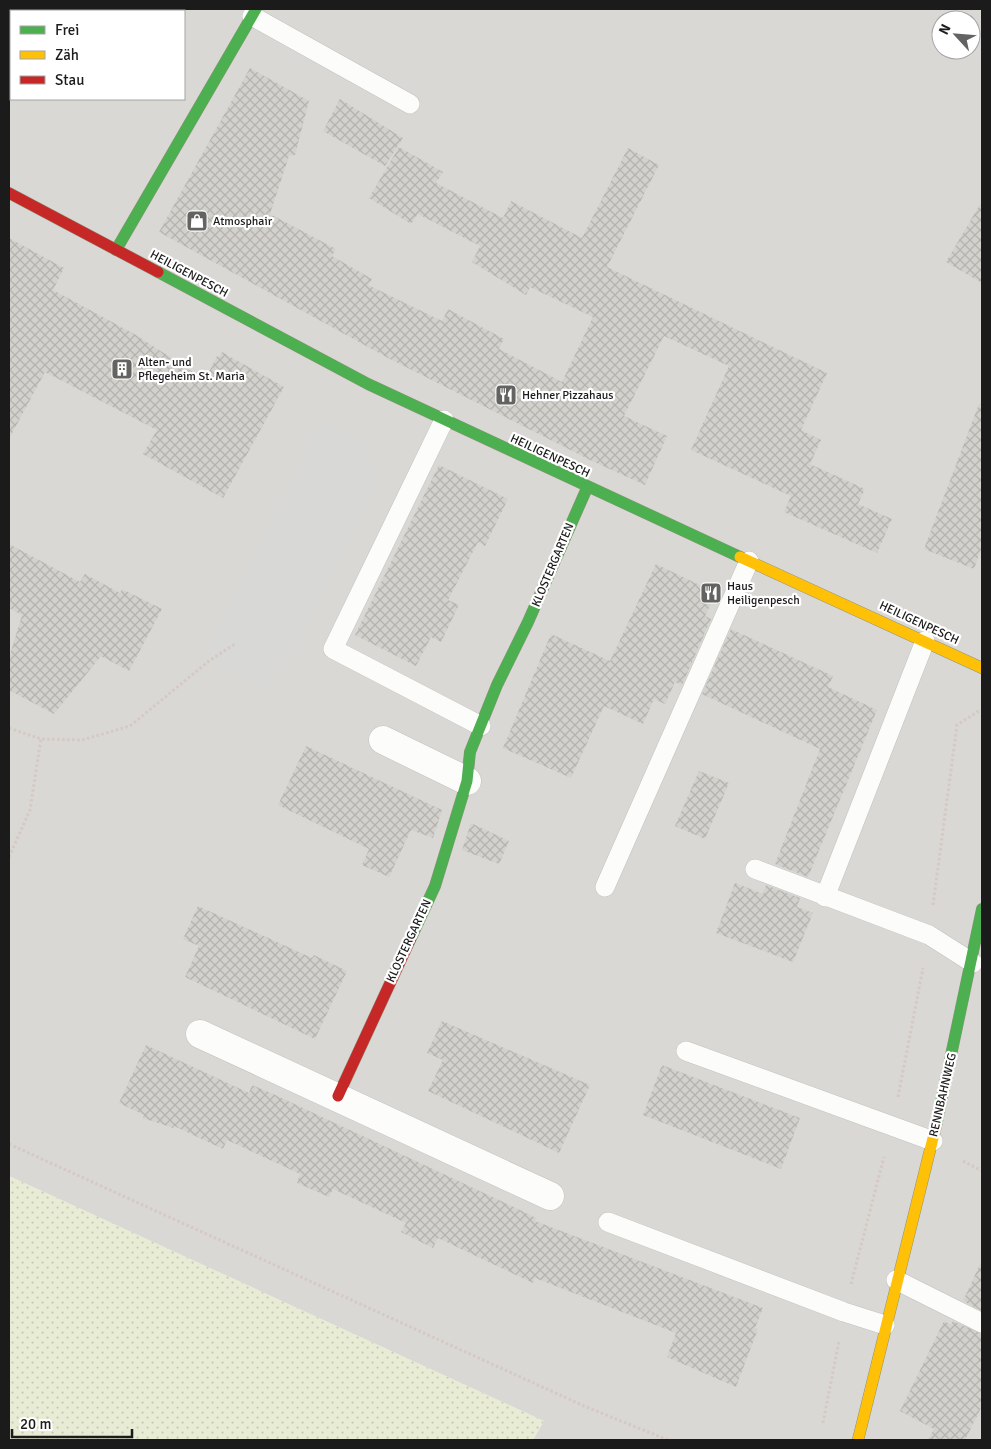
<svg xmlns="http://www.w3.org/2000/svg" width="991" height="1449" viewBox="0 0 991 1449" font-family="Signika,sans-serif">
	<style>
		.residential { fill: #d9d8d5; fill-rule: evenodd }
		.farmland { fill: url(#farmland-dots) }
		.parking { fill: #d8d8d6 }
		.building { fill: url(#building-cross-hatch) }
		.lines { fill: none; stroke-linecap: round; stroke-linejoin: round }
		.lane-casing { stroke: #c2c2c0; stroke-width: 20 }
		.street-casing { stroke: #c2c2c0; stroke-width: 29 }
		.fast-casing { stroke: #90947c; stroke-width: 12 }
		.slow-casing { stroke: #90947c; stroke-width: 12 }
		.jam-casing { stroke: #90947c; stroke-width: 12 }
		.path { stroke: #d6c8c3; stroke-width: 3; stroke-dasharray: 2.5 2.5; stroke-linecap: butt }
		.lane { stroke: #fcfcfb; stroke-width: 19 }
		.street { stroke: #fcfcfb; stroke-width: 28 }
		.fast { stroke: #4caf50; stroke-width: 11 }
		.slow { stroke: #ffc107; stroke-width: 11 }
		.jam { stroke: #c62828; stroke-width: 11 }
		.labels { text-anchor: middle; dominant-baseline: central; stroke-width: 4.5; stroke-linejoin: round; paint-order: stroke }
		.poi-label { font-size: 12px; fill: #1b1b1b; stroke: #fff; text-anchor: start }
		.street-label { font-size: 12px; fill: #1b1b1b; stroke: #fff }
	</style>
	<defs>
		<pattern id="farmland-dots" width="8" height="8" patternUnits="userSpaceOnUse" patternTransform="scale(1.25)"><rect width="8" height="8" fill="#e9ecd5"/><path d="M2 2h.1M6 6h.1" fill="none" stroke="#c7cab6" stroke-width="1.8" stroke-linecap="round"/></pattern>
		<pattern id="building-cross-hatch" width="8" height="8" patternUnits="userSpaceOnUse" patternTransform="scale(1.25)"><rect width="8" height="8" fill="#d3d1cc"/><path d="M0 0l8 8M0 8l8-8" fill="none" stroke="#b5b3af"/></pattern>
	</defs>
	<rect width="100%" height="100%" fill="#eae9e4"/>
	<!-- residential -->
	<path class="residential" d="M9 9H978L982 11V1440H533L544 1421 9 1176ZM11 11H184V99H11ZM941 20H971V50H941Z"/>
	<!-- farmland -->
	<polygon class="farmland" points="9,1176 544,1421 533,1440 9,1440"/>
	<!-- parking -->
	<polygon class="parking" points="318,418 365,443 380,479 269,691 201,657"/>
	<!-- building -->
	<g class="building">
		<polygon points="250,68 309,101 295,155 289,156 270,214 336,249 332,256 372,279 368,285 442,321 448,309 504,339 499,349 562,382 593,317 530,287 526,295 472,262 480,246 418,214 411,224 369,198 399,147 443,172 436,183 503,218 511,201 582,238 628,148 659,165 607,267 827,373 801,430 821,440 810,464 865,489 858,504 892,519 877,553 784,512 791,496 691,450 729,366 664,336 624,416 667,436 645,485 594,462 388,358 159,232"/>
		<polygon points="340,99 403,138 385,166 323,131"/>
		<polygon points="982,201 982,283 946,262"/>
		<polygon points="9,238 64,268 53,290 136,335 205,380 217,356 219,357 222,352 284,387 223,498 143,454 157,430 45,372 9,439"/>
		<polygon points="979,404 982,404 982,546 974,569 924,549"/>
		<polygon points="439,465 508,499 485,546 478,542 448,600 459,605 441,642 431,637 416,666 355,635"/>
		<polygon points="9,544 80,582 85,574 120,593 122,589 162,609 129,671 101,656 54,714 9,690 9,658 22,615 9,608"/>
		<polygon points="656,564 716,593 705,616 711,619 682,685 675,682 665,704 654,699 643,724 604,706 571,778 503,748 551,634 610,661"/>
		<polygon points="731,629 833,676 828,687 877,710 808,877 775,864 820,749 702,694"/>
		<polygon points="306,746 442,810 433,838 411,830 389,877 362,865 369,849 278,805"/>
		<polygon points="699,771 729,783 705,839 675,826"/>
		<polygon points="471,823 509,841 499,864 462,850"/>
		<polygon points="735,883 763,894 766,885 800,898 797,907 813,913 793,962 716,933"/>
		<polygon points="198,906 312,958 314,955 347,971 315,1039 185,977 199,946 183,939"/>
		<polygon points="442,1021 590,1085 559,1153 428,1091 443,1060 427,1053"/>
		<polygon points="146,1045 249,1093 252,1085 271,1093 518,1209 536,1218 535,1221 763,1308 755,1328 758,1329 736,1387 667,1357 676,1333 535,1278 533,1283 438,1238 433,1248 401,1232 406,1223 333,1189 329,1197 297,1183 300,1174 227,1140 223,1149 174,1126 173,1128 143,1118 144,1115 119,1103"/>
		<polygon points="662,1065 800,1118 781,1169 643,1115"/>
		<polygon points="982,1260 982,1311 963,1301"/>
		<polygon points="944,1321 951,1325 953,1321 982,1334 982,1406 965,1440 928,1440 934,1429 900,1411"/>
	</g>
	<g class="lines">
		<!-- lane casing -->
		<g class="lane-casing">
			<g id="lane">
				<polyline points="252,16 410,104"/>
				<polyline points="444,420 333,649 481,726"/>
				<polyline points="755,869 929,935 973,963"/>
				<polyline points="605,887 749,561"/>
				<polyline points="825,897 925,641"/>
				<polyline points="686,1051 933,1141"/>
				<polyline points="608,1222 844,1312 885,1325"/>
				<polyline points="896,1280 982,1323"/>
			</g>
		</g>
		<!-- street casing -->
		<g class="street-casing">
			<g id="street">
				<polyline points="383,740 467,781"/>
				<polyline points="200,1034 550,1196"/>
			</g>
		</g>
		<!-- fast casing -->
		<g class="fast-casing">
			<g id="fast">
				<polyline points="116,250 256,9"/>
				<polyline points="158,272 368,384 740,557"/>
				<polyline points="410,940 435,886 467,781 470,752 497,685 528,622 587,488"/>
				<polyline points="936,1126 982,909"/>
			</g>
		</g>
		<!-- slow casing -->
		<g class="slow-casing">
			<g id="slow">
				<polyline points="740,557 982,668"/>
				<polyline points="858,1440 936,1126"/>
			</g>
		</g>
		<!-- jam casing -->
		<g class="jam-casing">
			<g id="jam">
				<polyline points="9,193 158,272"/>
				<polyline points="338,1096 410,940"/>
			</g>
		</g>
		<!-- path -->
		<g class="path">
			<polyline points="9,728 41,739 82,740 130,726 209,661 235,644"/>
			<polyline points="9,857 30,810 41,739"/>
			<polyline points="933,905 957,725 982,709"/>
			<polyline points="898,1097 923,968"/>
			<polyline points="9,1144 584,1406 668,1440"/>
			<polyline points="963,1161 982,1171"/>
			<polyline points="851,1284 884,1157"/>
			<polyline points="823,1423 839,1341"/>
		</g>
		<!-- lane -->
		<use href="#lane" class="lane"/>
		<!-- street -->
		<use href="#street" class="street"/>
		<!-- fast -->
		<use href="#fast" class="fast"/>
		<!-- slow -->
		<use href="#slow" class="slow"/>
		<!-- jam -->
		<use href="#jam" class="jam"/>
	</g>
	<!-- icons -->
	<defs>
		<g id="shop-square" transform="scale(1.125)"><rect x="-9" y="-9" width="18" height="18" rx="4" fill="#636361" stroke="#fff"/><path d="M-5-2.5h2.3a2.7 3.5 0 0 1 5.4 0H5L5.5 6h-11ZM-1.5-2.5h3a1.5 2.3 0 0 0-3 0Z" fill="#fff"/></g>
		<g id="building-square" transform="scale(1.125)"><rect x="-9" y="-9" width="18" height="18" rx="4" fill="#636361" stroke="#fff"/><path d="M-4-6H4V6H1V3H-1V6H-4ZM-2.5-4.3h1.7v1.8h-1.7ZM.8-4.3h1.7v1.8H.8ZM-2.5-1h1.7V.8h-1.7ZM.8-1h1.7V.8H.8Z" fill="#fff"/></g>
		<g id="restaurant-square" transform="scale(1.125)"><rect x="-9" y="-9" width="18" height="18" rx="4" fill="#636361" stroke="#fff"/><path d="M-5-6h1v4h1v-4h1v4h1v-4h1v5L-1.5 .5V6h-2V.5L-5-1ZM5-6V6H3V1.5H1.5Q1.5-4 5-6Z" fill="#fff"/></g>
	</defs>
	<g fill-rule="evenodd">
		<use href="#shop-square" x="197" y="221"/>
		<use href="#building-square" x="122" y="369"/>
		<use href="#restaurant-square" x="506" y="395"/>
		<use href="#restaurant-square" x="711" y="593"/>
	</g>
	<g class="labels">
		<!-- poi labels -->
		<g class="poi-label">
			<text x="213" y="221">Atmosphair</text>
			<text x="138" y="362">Alten- und<tspan x="138" dy="14">Pflegeheim St. Maria</tspan></text>
			<text x="522" y="395">Hehner Pizzahaus</text>
			<text x="727" y="586">Haus<tspan x="727" dy="14">Heiligenpesch</tspan></text>
		</g>
		<!-- street labels -->
		<g class="street-label">
			<text transform="translate(189 274) rotate(28)">HEILIGENPESCH</text>
			<text transform="translate(550 456) rotate(25)">HEILIGENPESCH</text>
			<text transform="translate(553 565) rotate(-67)">KLOSTERGARTEN</text>
			<text transform="translate(919 623) rotate(25)">HEILIGENPESCH</text>
			<text transform="translate(409 941) rotate(-65)">KLOSTERGARTEN</text>
			<text transform="translate(943 1095) rotate(-77)">RENNBAHNWEG</text>
		</g>
	</g>
	<!-- border -->
	<rect width="991" height="1449" fill="none" stroke="#1b1b1b" stroke-width="20"/>
	<!-- legend -->
	<rect x="10" y="10" width="175" height="90" fill="#ffffff" stroke="#a4a4a4"/>
	<rect x="20" y="26" width="25" height="8" fill="#4caf50" stroke="#a4a4a4"/>
	<text x="55" y="35" font-size="15" fill="#1b1b1b">Frei</text>
	<rect x="20" y="51" width="25" height="8" fill="#ffc107" stroke="#a4a4a4"/>
	<text x="55" y="60" font-size="15" fill="#1b1b1b">Zäh</text>
	<rect x="20" y="76" width="25" height="8" fill="#c62828" stroke="#a4a4a4"/>
	<text x="55" y="85" font-size="15" fill="#1b1b1b">Stau</text>
	<!-- north arrow -->
	<g transform="translate(956 35) rotate(296)"><circle r="24" fill="#ffffff" stroke="#a4a4a4"/>
	<path d="M0-4L9 19L0 12L-9 19Z" fill="#636361"/>
	<text y="-8" font-size="14" font-weight="bold" text-anchor="middle" fill="#1b1b1b">N</text>
	</g>
	<!-- scale -->
	<path d="M12 1429v8h120v-8" fill="none" stroke="#1b1b1b" stroke-width="2.5"/>
	<text x="20" y="1429" font-size="15" fill="#1b1b1b" stroke="#ffffff" stroke-width="4" paint-order="stroke">20 m</text>
</svg>
